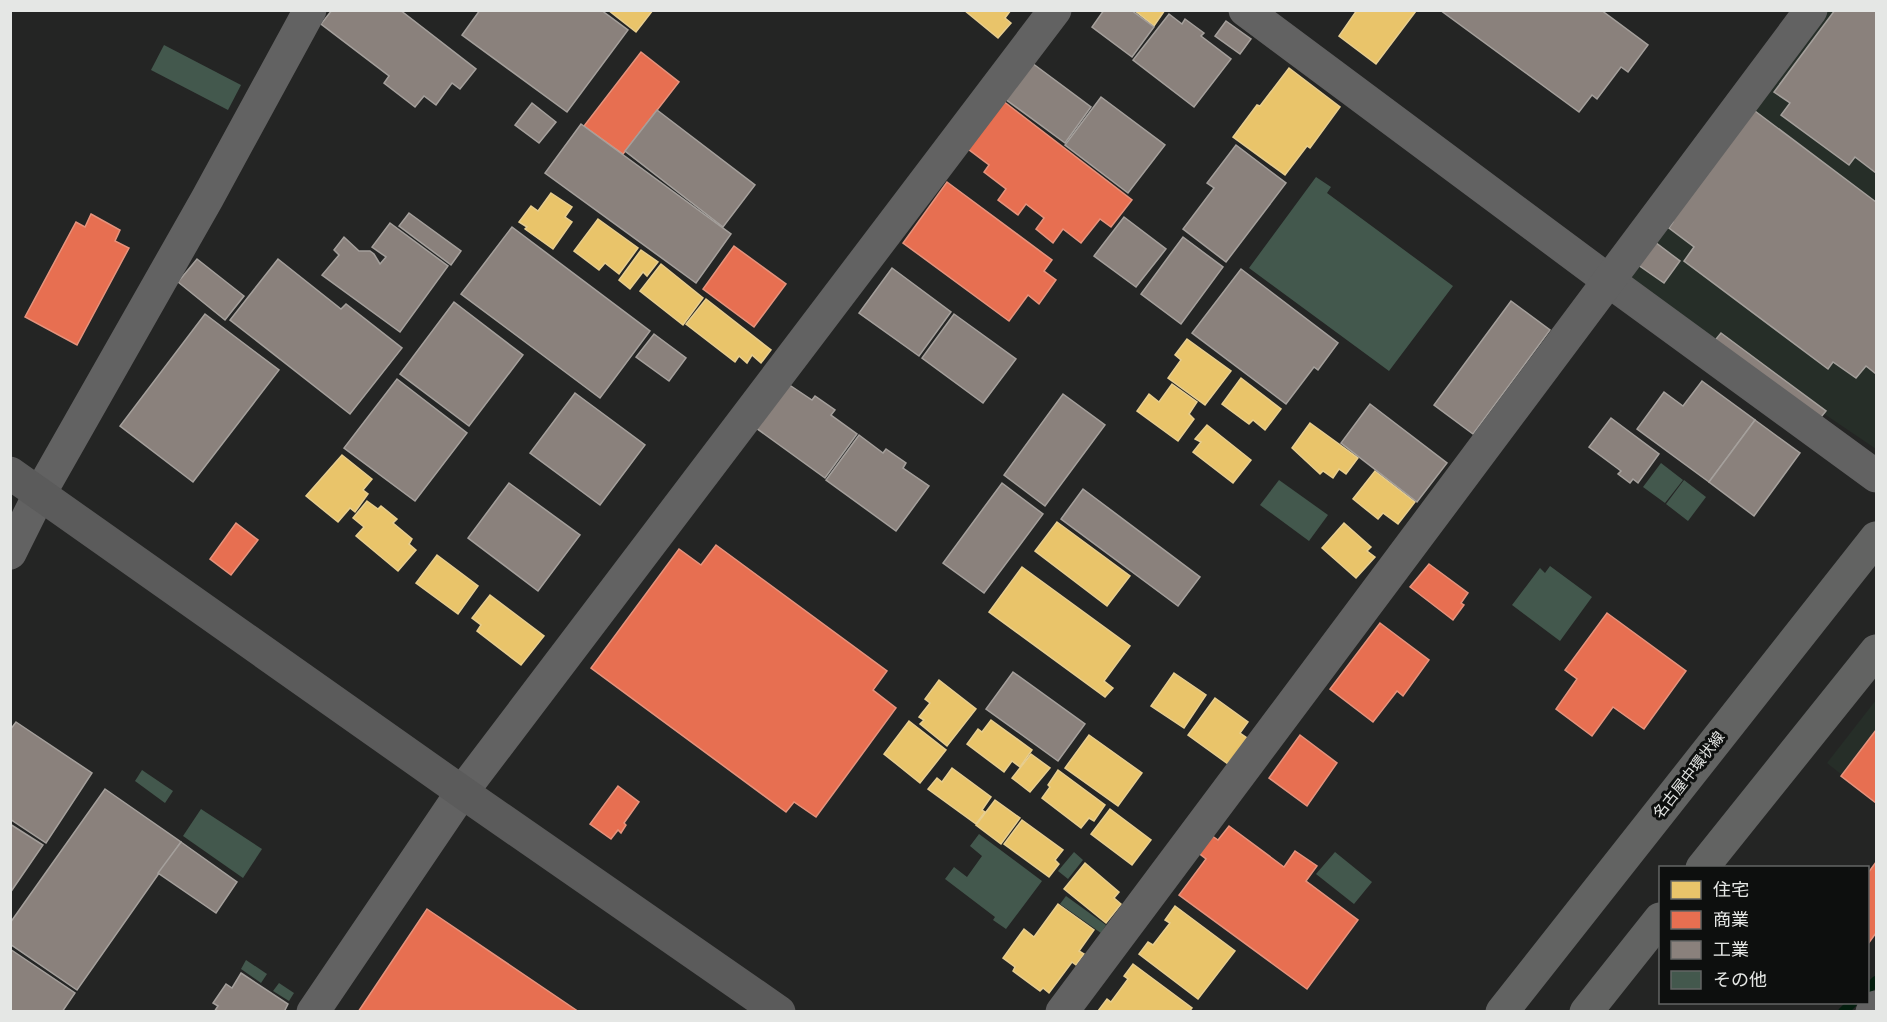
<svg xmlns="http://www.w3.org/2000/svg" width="1887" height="1022" viewBox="0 0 1887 1022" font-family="'Roboto Serif','Noto Sans JP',serif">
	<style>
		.built { fill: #262e28 }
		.homes { fill: #e9c46a; stroke: #e8ce8f; stroke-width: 1.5 }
		.shops { fill: #e76f51; stroke: #e6937d; stroke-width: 1.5 }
		.industry { fill: #8a817c; stroke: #a5a09c; stroke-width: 1.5 }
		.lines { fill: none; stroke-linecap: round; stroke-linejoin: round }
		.stream { stroke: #031e0e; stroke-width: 10 }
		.building { fill: #43584d }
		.street { stroke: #626262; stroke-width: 33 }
		.secondary { stroke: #5b5b5b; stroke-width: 33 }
		.primary { stroke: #626362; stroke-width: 33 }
		.labels { text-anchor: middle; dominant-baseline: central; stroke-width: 6; stroke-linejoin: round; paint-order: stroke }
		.street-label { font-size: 15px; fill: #e5e7e5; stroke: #0d0f0e }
	</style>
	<rect width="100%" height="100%" fill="#242524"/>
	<!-- built -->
	<g class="built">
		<polygon points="1823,11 1876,11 1876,449 1626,280"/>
		<polygon points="1876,700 1876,802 1827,763"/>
	</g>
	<!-- homes -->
	<g class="homes">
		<polygon points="608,10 653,10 636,32"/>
		<polygon points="964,10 1011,10 1005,18 1011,23 998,38"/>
		<polygon points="1134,10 1165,10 1154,26"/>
		<polygon points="1357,10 1416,10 1416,11 1376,64 1339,36"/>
		<polygon points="1289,68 1340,107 1310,148 1307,146 1285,175 1233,137 1257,105 1260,106"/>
		<polygon points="551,193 572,207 565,217 572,222 553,249 525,229 527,227 519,222 531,206 538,211"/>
		<polygon points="598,219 638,248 619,274 605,263 599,270 574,251"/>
		<polygon points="641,250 658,262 647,276 643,272 630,289 619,280"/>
		<polygon points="661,264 703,298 683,325 640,291"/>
		<polygon points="706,299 771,350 761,363 752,355 747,363 739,356 735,362 686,324"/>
		<polygon points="1187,339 1231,371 1205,405 1168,378 1181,360 1175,355"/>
		<polygon points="1241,378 1281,409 1265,430 1253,420 1249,424 1222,404"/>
		<polygon points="1172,384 1197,402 1189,414 1194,419 1178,441 1137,411 1149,394 1159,402"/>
		<polygon points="1310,423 1358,458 1346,474 1339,469 1333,478 1323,471 1320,474 1292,448"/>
		<polygon points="1207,425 1251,460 1233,483 1193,452 1201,442 1195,439"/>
		<polygon points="342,455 372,479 363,490 368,494 355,512 350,508 338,522 306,496"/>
		<polygon points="1375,471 1415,502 1398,524 1383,513 1378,519 1353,499"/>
		<polygon points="367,501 378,509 381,506 397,519 393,523 412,539 409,544 416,550 398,571 356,536 364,527 353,518"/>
		<polygon points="1057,522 1130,576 1107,606 1035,551"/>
		<polygon points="1344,523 1371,547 1367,551 1375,557 1356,578 1322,548"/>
		<polygon points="437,555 478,586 458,614 416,583"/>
		<polygon points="1022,567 1130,646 1104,681 1113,688 1105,697 989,612"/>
		<polygon points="490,595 544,636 521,665 477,631 481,625 472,618"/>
		<polygon points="1174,673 1206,695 1184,728 1151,706"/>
		<polygon points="939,680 976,709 947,746 920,724 924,720 919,717 930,703 925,699"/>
		<polygon points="1215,698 1248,722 1240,733 1247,738 1228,764 1188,735"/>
		<polygon points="991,720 1032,750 1020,767 1012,761 1004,772 967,744 978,729 982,732"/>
		<polygon points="909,721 946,750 920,783 884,754"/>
		<polygon points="1089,735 1142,773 1118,806 1065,768"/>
		<polygon points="1031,754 1050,768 1030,792 1012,778"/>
		<polygon points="952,768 991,797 982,810 985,812 976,824 928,789 937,778 942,782"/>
		<polygon points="1058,770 1105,805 1094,821 1089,818 1081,828 1042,798 1050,787 1048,785"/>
		<polygon points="995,800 1020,818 1001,844 976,825"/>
		<polygon points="1110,809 1151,840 1132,865 1091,834"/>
		<polygon points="1022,820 1063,850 1055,860 1059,864 1049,877 1004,844"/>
		<polygon points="1085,863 1119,892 1114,898 1121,904 1106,923 1064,889"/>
		<polygon points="1058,904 1094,930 1079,951 1084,954 1076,965 1072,962 1049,993 1043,988 1040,991 1013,971 1015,967 1003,958 1024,929 1034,937"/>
		<polygon points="1175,906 1235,951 1198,999 1139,954 1148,942 1153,945 1170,923 1165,920"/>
		<polygon points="1133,964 1192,1008 1189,1012 1098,1011 1107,999 1111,1002 1128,979 1124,976"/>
	</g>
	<!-- shops -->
	<g class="shops">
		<polygon points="641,52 679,82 623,154 584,126"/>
		<polygon points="998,97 1132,200 1111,227 1100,219 1081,243 1063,229 1053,243 1036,229 1044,218 1026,204 1018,215 998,200 1006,189 984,172 989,165 964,146"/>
		<polygon points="947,182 1052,260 1044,271 1056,280 1039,304 1028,295 1009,321 903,243"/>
		<polygon points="91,214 120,230 115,241 129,248 77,345 25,317 76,222 85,227"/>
		<polygon points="734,246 786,284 754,327 703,289"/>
		<polygon points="236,523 258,540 231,575 210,559"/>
		<polygon points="716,545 887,671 873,690 896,708 816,817 794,802 786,812 591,668 679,549 701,565"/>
		<polygon points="1429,564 1468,593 1461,603 1464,605 1453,620 1410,587"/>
		<polygon points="1607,613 1686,671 1644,729 1613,707 1592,736 1556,709 1577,679 1565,670"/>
		<polygon points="1380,623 1429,660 1403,696 1397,691 1373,722 1330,689"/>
		<polygon points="1876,730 1876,803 1841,776"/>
		<polygon points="1300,735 1337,763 1307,806 1269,778"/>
		<polygon points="618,786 639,802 624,823 626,825 621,833 618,830 611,839 590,824"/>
		<polygon points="1229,826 1284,867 1295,851 1317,866 1306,881 1358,920 1307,989 1179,895 1206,859 1196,851 1208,833 1218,840"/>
		<polygon points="1876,862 1876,933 1868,944 1868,873"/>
		<polygon points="427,909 579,1012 358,1012"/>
	</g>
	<!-- industry -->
	<g class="industry">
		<polygon points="332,10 400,10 476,69 460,89 452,83 436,105 424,96 415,107 384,83 389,76 321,24"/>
		<polygon points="480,10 601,10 628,30 567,112 462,35"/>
		<polygon points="1104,10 1131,10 1154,27 1132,57 1092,27"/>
		<polygon points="1440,10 1601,10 1648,45 1628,72 1621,67 1597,99 1592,95 1579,112"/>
		<polygon points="1835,10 1876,10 1876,173 1855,157 1849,165 1781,115 1790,103 1774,92"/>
		<polygon points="1169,14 1182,24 1185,19 1204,33 1201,36 1231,59 1194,107 1133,60"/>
		<polygon points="1226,21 1251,39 1240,54 1215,36"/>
		<polygon points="1028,60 1091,107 1065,143 1001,96"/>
		<polygon points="1101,97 1165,145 1128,193 1065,145"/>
		<polygon points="532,103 556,122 539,143 515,125"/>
		<polygon points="1747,105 1876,202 1876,374 1866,366 1856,378 1833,362 1828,369 1684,261 1694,247 1669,228 1673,222 1664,215"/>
		<polygon points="657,110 755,185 723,227 625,151"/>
		<polygon points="581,124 731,234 696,283 545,173"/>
		<polygon points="1236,145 1286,183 1226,262 1183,229 1214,188 1207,183"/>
		<polygon points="409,213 461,251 451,265 399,226"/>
		<polygon points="1124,217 1166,249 1136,287 1094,256"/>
		<polygon points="390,223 448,266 400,332 322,275 339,255 334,250 344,237 359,251 370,251 374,254 380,264 386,257 372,247"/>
		<polygon points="512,227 650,331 600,398 461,294"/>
		<polygon points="1183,237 1223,267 1181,324 1141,294"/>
		<polygon points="1651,239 1680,261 1664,283 1634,262"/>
		<polygon points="197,259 244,296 225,320 178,282"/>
		<polygon points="278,259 341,309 346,304 402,348 350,414 230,320"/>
		<polygon points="892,268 951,312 919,356 859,313"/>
		<polygon points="1241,269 1338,343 1318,370 1314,367 1286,404 1192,333"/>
		<polygon points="1511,301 1550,330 1473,434 1434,405"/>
		<polygon points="454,302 523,355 469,426 400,374"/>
		<polygon points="205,314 279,370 193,482 120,426"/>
		<polygon points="954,314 1016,359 983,403 922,358"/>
		<polygon points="1721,333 1826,411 1817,422 1712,344"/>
		<polygon points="654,334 686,358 669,381 636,357"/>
		<polygon points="397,379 467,433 415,501 344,448"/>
		<polygon points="1702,381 1755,420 1709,482 1637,429 1664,392 1683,406"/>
		<polygon points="788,384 812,400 815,396 835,410 831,415 857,434 825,478 756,428"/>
		<polygon points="575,393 645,445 600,505 530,453"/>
		<polygon points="1063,394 1105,425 1045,506 1004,475"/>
		<polygon points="1370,404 1447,463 1417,502 1341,443"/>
		<polygon points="1611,418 1659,454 1638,483 1633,479 1630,483 1618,474 1621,471 1589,447"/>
		<polygon points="1755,420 1800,453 1754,516 1709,482"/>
		<polygon points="859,435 883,453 886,449 906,463 903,468 929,486 896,531 826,480"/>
		<polygon points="509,483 580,535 538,591 468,538"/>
		<polygon points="1002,483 1043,514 984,593 943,563"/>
		<polygon points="1083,489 1200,577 1178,606 1061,519"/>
		<polygon points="1013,672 1085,724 1058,761 986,709"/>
		<polygon points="16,722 92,773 46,843 10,819 10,730"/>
		<polygon points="105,789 181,842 77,990 10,944 10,923"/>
		<polygon points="10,824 43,845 10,893"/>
		<polygon points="181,842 237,882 216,913 158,873"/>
		<polygon points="10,949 75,993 62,1012 10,1012"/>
		<polygon points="241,973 288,1004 284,1012 214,1012 218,1006 213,1003 226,984 232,988"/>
	</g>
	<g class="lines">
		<!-- stream -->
		<g class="stream">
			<polyline points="1868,989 1876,981"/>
			<polyline points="1843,1012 1853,1002"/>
		</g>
	</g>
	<!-- building -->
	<g class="building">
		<polygon points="164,45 241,85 228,110 151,70"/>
		<polygon points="1316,177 1331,187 1327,193 1453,286 1389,371 1249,268"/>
		<polygon points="1661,463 1683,480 1665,503 1643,487"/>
		<polygon points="1279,480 1328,515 1309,541 1260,505"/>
		<polygon points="1684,480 1706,497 1688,521 1666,504"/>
		<polygon points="1550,566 1592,597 1560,641 1512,605 1540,568 1545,573"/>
		<polygon points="142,770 173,791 165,803 135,781"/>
		<polygon points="201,809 262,849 243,878 183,836"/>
		<polygon points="979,834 1042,881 1006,929 993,920 995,917 945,879 954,867 967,877 982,856 970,846"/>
		<polygon points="1074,852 1083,860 1068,879 1058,871"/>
		<polygon points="1335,852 1372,882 1354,904 1316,874"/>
		<polygon points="1066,896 1106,925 1101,933 1060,904"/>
		<polygon points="246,960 267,974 261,983 241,969"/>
		<polygon points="279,983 294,993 289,1001 273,991"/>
	</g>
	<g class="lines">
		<!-- street -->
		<g class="street">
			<polyline points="1245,10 1609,281 1876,476"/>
			<polyline points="10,553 40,493 207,199 310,10"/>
			<polyline points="313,1012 462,792 1055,10"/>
			<polyline points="1062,1012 1811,10"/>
			<polyline points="1872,1012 1876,1007"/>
		</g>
		<!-- secondary -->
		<polyline class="secondary" points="10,473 462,792 779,1012"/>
		<!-- primary -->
		<g class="primary">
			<polyline points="1702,868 1876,651"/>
			<polyline points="1502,1012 1876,538"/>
			<polyline points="1586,1012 1660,919"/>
		</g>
	</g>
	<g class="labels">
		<!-- street labels -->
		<g class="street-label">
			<text transform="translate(1689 775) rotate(-52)">名古屋中環状線</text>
		</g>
	</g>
	<!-- border -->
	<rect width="1887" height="1022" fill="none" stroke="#e5e7e5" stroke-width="24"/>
	<!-- legend -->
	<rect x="1659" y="866" width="210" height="138" fill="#0d0f0e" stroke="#636564" stroke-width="1.5"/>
	<rect x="1671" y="881" width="30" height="18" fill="#e9c46a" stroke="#636564" stroke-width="1.5"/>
	<text x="1713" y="896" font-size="18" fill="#e5e7e5">住宅</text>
	<rect x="1671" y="911" width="30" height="18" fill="#e76f51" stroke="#636564" stroke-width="1.5"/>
	<text x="1713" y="926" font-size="18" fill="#e5e7e5">商業</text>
	<rect x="1671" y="941" width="30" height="18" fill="#8a817c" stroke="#636564" stroke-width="1.5"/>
	<text x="1713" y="956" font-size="18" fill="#e5e7e5">工業</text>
	<rect x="1671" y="971" width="30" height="18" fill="#43584d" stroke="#636564" stroke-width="1.5"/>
	<text x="1713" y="986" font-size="18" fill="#e5e7e5">その他</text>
</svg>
